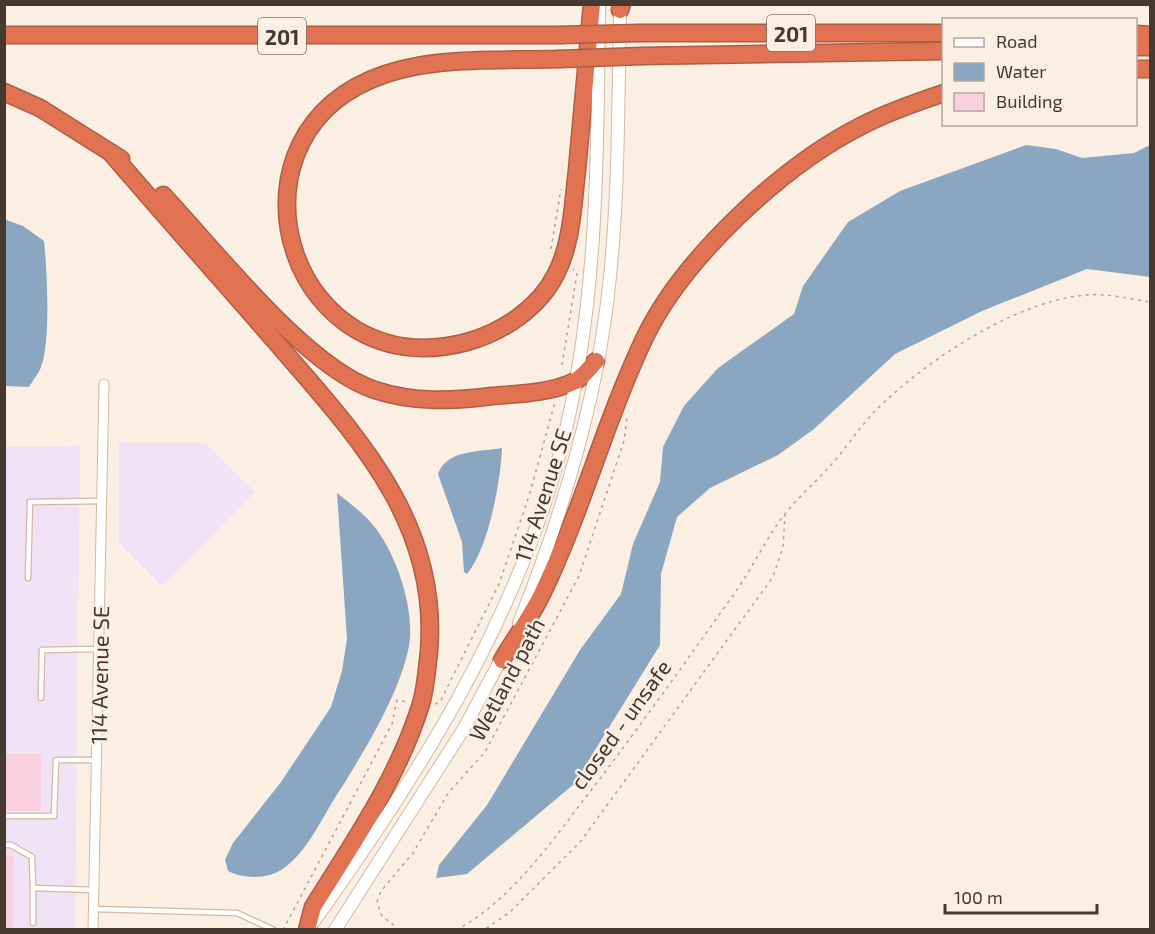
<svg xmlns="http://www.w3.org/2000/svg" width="1155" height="934" viewBox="0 0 1155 934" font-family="'Exo 2',sans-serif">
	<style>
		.industrial { fill: #f0e1f5 }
		.water { fill: #8aa6c0 }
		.building { fill: #f9d0de }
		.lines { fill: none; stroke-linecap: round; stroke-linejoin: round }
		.service-casing { stroke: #d5b89f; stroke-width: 7 }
		.minor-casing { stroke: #d5b89f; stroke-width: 11 }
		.secondary-casing { stroke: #d5b89f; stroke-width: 14 }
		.motorway-casing { stroke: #ab5f46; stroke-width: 19 }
		.path { stroke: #b0a399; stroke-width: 1.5; stroke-dasharray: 3 4.5; stroke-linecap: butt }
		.service { stroke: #fff; stroke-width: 4.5 }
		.minor { stroke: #fff; stroke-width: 9 }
		.secondary { stroke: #fff; stroke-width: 12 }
		.motorway { stroke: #e17352; stroke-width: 16 }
		.motorway-bridge-casing { stroke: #ab5f46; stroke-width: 19; stroke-linecap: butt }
		.motorway-bridge { stroke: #e17352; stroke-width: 16 }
		.labels { text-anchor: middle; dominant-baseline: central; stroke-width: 4.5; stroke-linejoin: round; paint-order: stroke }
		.shield { fill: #fbefe4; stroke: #7c7065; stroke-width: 1.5 }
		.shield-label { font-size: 21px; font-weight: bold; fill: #46392f }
		.street-label { font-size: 22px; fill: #46392f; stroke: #fbefe4 }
	</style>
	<rect width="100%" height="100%" fill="#fbefe4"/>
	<!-- industrial -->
	<g class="industrial">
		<polygon points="119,443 205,443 255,492 162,586 119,543"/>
		<polygon points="80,446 75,929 5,929 4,447"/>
	</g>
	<!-- water -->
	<g class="water">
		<polygon points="1026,145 1056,149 1082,158 1134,153 1150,145 1150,277 1087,269 982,311 895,354 814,429 778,455 710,488 677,517 661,574 660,645 574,784 467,874 436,878 439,865 487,805 580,650 621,594 633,544 660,482 663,447 684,406 718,368 794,314 803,286 848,222 900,191"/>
		<path d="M4 219 23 226 44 241C47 269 51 341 41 367 39 373 33 380 29 387L5 386Z"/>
		<path d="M502 448C501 480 488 550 467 574L464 572 462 542 438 474C447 449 480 452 502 448Z"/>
		<path d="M337 493C351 504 367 516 377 530 398 559 415 611 409 646 400 693 365 750 340 790 323 815 307 854 281 870 267 879 243 879 228 871L225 860 233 843 281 782 331 707 342 671 347 639Z"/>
	</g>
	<!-- building -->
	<g class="building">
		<rect x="4" y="754" width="37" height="57"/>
		<polygon points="4,856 14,856 13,930 4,930"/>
	</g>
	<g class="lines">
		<!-- service casing -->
		<g class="service-casing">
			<g id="service">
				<polyline points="28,578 30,502 102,501"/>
				<polyline points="41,698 42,650 99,649"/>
				<polyline points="4,816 54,816 56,760 97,760"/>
				<polyline points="4,845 11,845 32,857 33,888"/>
				<polyline points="94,909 237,913 274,930"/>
				<polyline points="33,923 33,888 93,890"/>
			</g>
		</g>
		<!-- minor casing -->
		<g class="minor-casing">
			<polyline id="minor" points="93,930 104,384"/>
		</g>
		<!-- secondary casing -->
		<g class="secondary-casing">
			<g id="secondary">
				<path d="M519 623C561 518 595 408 608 295 619 201 618 105 620 10"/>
				<path d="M312 924C416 779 513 627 560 453 599 307 597 154 599 4"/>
				<polyline points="335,930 463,730 505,652"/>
			</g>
		</g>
		<!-- motorway casing -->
		<g class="motorway-casing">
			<g id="motorway">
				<polyline points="620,10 622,4"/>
				<polyline points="639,33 944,33"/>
				<polyline points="1136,34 1150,35"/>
				<polyline points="4,35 559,35"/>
				<polyline points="1136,47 1150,47"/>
				<polyline points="642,56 944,51"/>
				<path d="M559 59C497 61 427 55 370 80 216 147 292 388 467 342 503 332 539 308 556 274 572 243 573 204 577 170 582 115 587 60 592 4"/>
				<polyline points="1136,69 1150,69"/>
				<polyline points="4,92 40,108 121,159"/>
				<path d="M111 153C165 216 220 278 275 341 353 432 440 520 429 651 427 668 426 687 421 704 398 778 353 843 313 907L307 930"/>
				<path d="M163 195C214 249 306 368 375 390 414 403 453 401 492 396 518 394 550 393 573 382 582 379 590 367 596 361"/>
				<path d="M502 660C515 638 531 617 542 594 582 511 605 421 645 337 684 257 783 165 863 125 888 112 917 102 944 93"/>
			</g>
		</g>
		<!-- path -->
		<g class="path">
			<polyline points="551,249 561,189"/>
			<polyline points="562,365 577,273 573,269"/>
			<polyline points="435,704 440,702 499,584 530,493 555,402"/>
			<polyline points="283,930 392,724 397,700 408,702"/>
			<polyline points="400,930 382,916 377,902 381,891 413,853 449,792 485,752 579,576 624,441 627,417"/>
			<path d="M456 930C511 901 552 841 589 793 639 728 686 661 734 594 752 569 765 540 784 515 798 497 816 482 831 465 847 447 861 425 878 408 927 360 1017 300 1087 295 1107 293 1130 299 1150 302"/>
			<polyline points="479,930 487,928 510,912 581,841 773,577 783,547 785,515"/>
		</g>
		<!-- service -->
		<use href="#service" class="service"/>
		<!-- minor -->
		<use href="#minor" class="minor"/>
		<!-- secondary -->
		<use href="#secondary" class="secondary"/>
		<!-- motorway -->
		<use href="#motorway" class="motorway"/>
		<!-- motorway-bridge casing -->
		<g class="motorway-bridge-casing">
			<g id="motorway-bridge">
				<polyline points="559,35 639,33"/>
				<polyline points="559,59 642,56"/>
			</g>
		</g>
		<!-- motorway-bridge -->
		<use href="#motorway-bridge" class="motorway-bridge"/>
	</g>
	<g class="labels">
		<!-- shield labels -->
		<g class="shield">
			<rect x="767" y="15" width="48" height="36" rx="4.5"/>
			<rect x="258" y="18" width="48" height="36" rx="4.5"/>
		</g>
		<g class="shield-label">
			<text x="791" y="33">201</text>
			<text x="282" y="36">201</text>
		</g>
		<!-- street labels -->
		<g class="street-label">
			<text transform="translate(542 495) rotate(-72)">114 Avenue SE</text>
			<text transform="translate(99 675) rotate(-89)">114 Avenue SE</text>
			<text transform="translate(506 679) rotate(-62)">Wetland path</text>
			<text transform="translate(620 724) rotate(-54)">closed - unsafe</text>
		</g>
	</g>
	<!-- border -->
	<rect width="1155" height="934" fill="none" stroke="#46392f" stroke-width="12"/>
	<!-- legend -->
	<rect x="942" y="18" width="195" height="108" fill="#fbefe4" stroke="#b3a69c" stroke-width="1.5"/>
	<rect x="954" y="38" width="30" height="9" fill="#ffffff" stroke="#b3a69c" stroke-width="1.5"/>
	<text x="996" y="48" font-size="18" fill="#46392f">Road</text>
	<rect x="954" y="63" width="30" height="18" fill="#8aa6c0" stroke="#b3a69c" stroke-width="1.5"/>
	<text x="996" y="78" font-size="18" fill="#46392f">Water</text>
	<rect x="954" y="93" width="30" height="18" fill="#f9d0de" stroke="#b3a69c" stroke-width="1.5"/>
	<text x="996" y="108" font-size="18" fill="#46392f">Building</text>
	<!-- scale -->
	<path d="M945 904v9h152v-9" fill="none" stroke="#46392f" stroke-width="3"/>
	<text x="954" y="904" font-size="18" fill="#46392f" stroke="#fbefe4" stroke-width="4.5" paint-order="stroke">100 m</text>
</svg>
